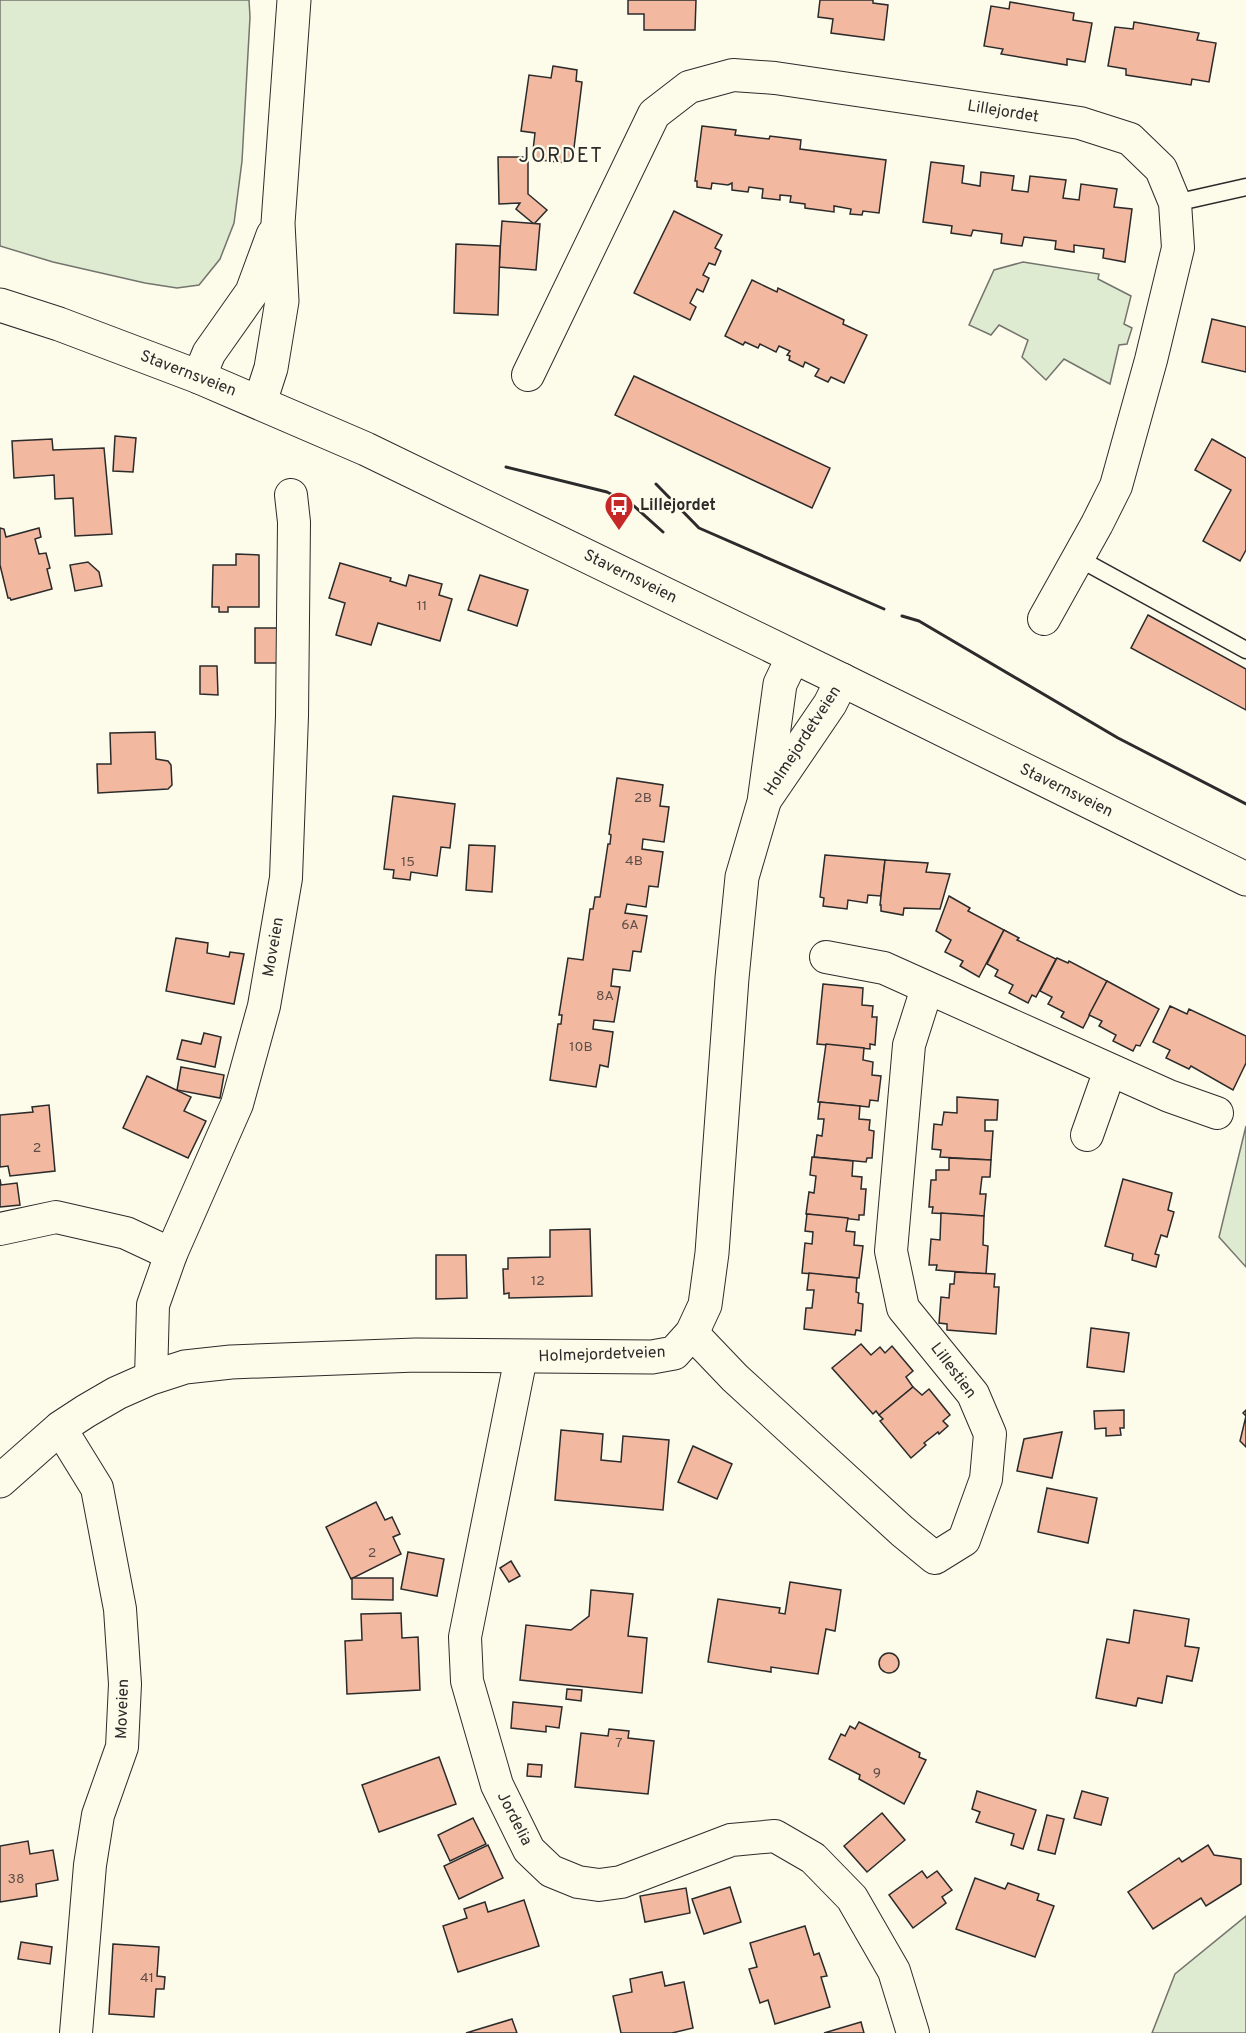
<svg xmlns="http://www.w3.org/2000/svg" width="1246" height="2033" viewBox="0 0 1246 2033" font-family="Overpass,sans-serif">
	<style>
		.green { fill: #deebd1; stroke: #74746e; stroke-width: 1.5 }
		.building { fill: #f2b8a0; stroke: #2b2b2b; stroke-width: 1.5 }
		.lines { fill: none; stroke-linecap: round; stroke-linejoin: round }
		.lane-casing { stroke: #2b2b2b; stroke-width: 19 }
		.street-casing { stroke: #2b2b2b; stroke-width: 34 }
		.secondary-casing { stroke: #2b2b2b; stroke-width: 35 }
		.primary-casing { stroke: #2b2b2b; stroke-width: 35 }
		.lane { stroke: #fdfbea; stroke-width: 16 }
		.street { stroke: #fdfbea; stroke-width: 32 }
		.secondary { stroke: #fdfbea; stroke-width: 33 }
		.primary { stroke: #fdfbea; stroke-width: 33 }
		.wall { stroke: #2b2b2b; stroke-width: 3 }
		.labels { text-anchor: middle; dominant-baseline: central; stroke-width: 4.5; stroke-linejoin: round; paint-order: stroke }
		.number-label { font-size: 14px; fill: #5d4e48 }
		.street-label { font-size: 16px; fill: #2b2b2b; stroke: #fdfbea }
		.poi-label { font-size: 16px; font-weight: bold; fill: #2b2b2b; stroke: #fdfbea; text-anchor: start }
		.quarter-label { font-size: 20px; letter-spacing: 1.5px; fill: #2b2b2b; stroke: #fdfbea }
	</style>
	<rect width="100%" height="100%" fill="#fdfbea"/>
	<!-- green -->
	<g class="green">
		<polygon points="0,0 249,0 250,17 242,161 234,223 220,259 199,285 177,288 145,283 53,262 0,246"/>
		<polygon points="1023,262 1099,274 1098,279 1131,296 1124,324 1132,328 1127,344 1119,345 1110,384 1064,359 1046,380 1022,357 1028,340 999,325 991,335 969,325 994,270"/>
		<polygon points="1246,1126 1246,1267 1219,1237"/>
		<polygon points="1246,1916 1246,2033 1152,2033 1175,1974"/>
	</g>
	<!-- building -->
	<g class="building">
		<polygon points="628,0 696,0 695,30 644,30 644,14 628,14"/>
		<polygon points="820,0 873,0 873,3 888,5 884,40 831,33 833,19 818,17"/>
		<polygon points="1010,2 1074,13 1073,20 1092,23 1085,62 1067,59 1067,65 1001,54 1003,49 984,46 991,6 1009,9"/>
		<polygon points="1134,22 1199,33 1197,40 1216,43 1209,82 1192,79 1191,85 1126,75 1126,69 1108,66 1115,27 1133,29"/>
		<polygon points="553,66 577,70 576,81 582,82 573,156 566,161 566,163 532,159 535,133 521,131 529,75 551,78"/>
		<polygon points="702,126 736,130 735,135 769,139 770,136 801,140 800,149 886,160 879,213 863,211 862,215 850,214 851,209 834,206 834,212 805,208 805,204 790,202 791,196 780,195 780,200 762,198 763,189 749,187 748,192 732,190 732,183 728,185 712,183 711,189 697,187 697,181 695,181"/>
		<polygon points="498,157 528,157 528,194 547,210 534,224 516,209 520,203 499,204"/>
		<polygon points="931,162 964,166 962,183 980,186 981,172 1014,176 1012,190 1028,192 1030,176 1066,180 1063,198 1079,200 1081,184 1117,189 1114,207 1132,209 1125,262 1103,258 1104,249 1074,245 1074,252 1055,249 1056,241 1024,237 1022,246 1001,243 1002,234 973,230 971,236 951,233 952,226 923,222"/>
		<polygon points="674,211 722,235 715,248 721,251 715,265 709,263 703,275 709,278 703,292 697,289 690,303 696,307 690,320 634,293"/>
		<polygon points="502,221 540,224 536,270 499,267"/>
		<polygon points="456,244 500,246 498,315 454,313"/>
		<polygon points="752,280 777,292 778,288 844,320 843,324 867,335 844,383 831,377 828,382 815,376 819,369 805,362 803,367 789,360 790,356 787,355 790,351 779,346 776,352 760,344 758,348 745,342 743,345 725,336"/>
		<polygon points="1212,319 1246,327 1246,372 1202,362"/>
		<polygon points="634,376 830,468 812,508 615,415"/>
		<polygon points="115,436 136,438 133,472 113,471"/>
		<polygon points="52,439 53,450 104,448 112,534 75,536 73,498 55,499 54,475 14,478 12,441"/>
		<polygon points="1212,439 1246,458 1246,550 1240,561 1203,541 1231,490 1195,470"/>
		<polygon points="0,528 4,529 6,537 39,528 41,537 35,539 39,554 46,553 50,568 47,569 52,589 11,600 10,598 8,598 0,565"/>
		<polygon points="236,554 259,555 259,607 228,607 228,612 219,612 219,607 212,607 213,565 236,565"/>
		<polygon points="88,562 99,572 102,586 75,591 70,565"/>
		<polygon points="340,563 391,578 390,581 406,586 409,575 442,584 439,595 452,599 440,641 378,623 371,645 336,635 345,603 329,598"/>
		<polygon points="480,575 528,590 517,626 468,610"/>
		<polygon points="1148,615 1246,669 1246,710 1131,648"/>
		<rect x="255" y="628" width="24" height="35"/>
		<polygon points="200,666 217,666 218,695 200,694"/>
		<polygon points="155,732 156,759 168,761 171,765 172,785 168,789 98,793 97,764 111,764 110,733"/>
		<polygon points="617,778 663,785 660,806 669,807 664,842 643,839 642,849 663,852 658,887 649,886 646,907 627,904 625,913 647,916 641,952 633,951 630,971 613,969 611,986 620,987 614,1022 594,1020 593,1029 613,1032 608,1067 600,1065 596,1087 550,1080 558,1024 561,1024 562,1015 559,1015 568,958 583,960 590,909 593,909 595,897 600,897 608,844 610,844 611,835 609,834"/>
		<polygon points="393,796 455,804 450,848 441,847 437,876 411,872 410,880 393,878 394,870 384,869"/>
		<polygon points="469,845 495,846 492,892 466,890"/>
		<polygon points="825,855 885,860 881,896 868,895 867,903 848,900 847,909 823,906 824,898 820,897"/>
		<polygon points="885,860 928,863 926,872 950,874 940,909 904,908 903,915 881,911 881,905 880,905"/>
		<polygon points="949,896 970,908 968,911 1004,930 979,977 960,966 963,961 945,952 951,940 936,931"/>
		<polygon points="1004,930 1019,938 1017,940 1056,959 1036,997 1032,995 1028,1003 1009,993 1013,985 995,976 998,970 987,964"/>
		<polygon points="176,938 208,943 207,953 229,957 230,952 244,954 234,1004 166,991"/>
		<polygon points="1057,958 1068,963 1069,961 1107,981 1083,1028 1061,1017 1064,1012 1048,1004 1052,997 1040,991"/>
		<polygon points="1107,981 1159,1009 1140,1046 1136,1045 1133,1051 1113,1041 1116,1035 1099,1026 1102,1021 1089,1015"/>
		<polygon points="823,984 863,988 862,1005 873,1006 872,1017 877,1017 875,1045 870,1044 870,1049 817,1044"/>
		<polygon points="1170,1006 1187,1014 1189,1009 1246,1036 1246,1063 1233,1090 1191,1066 1189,1069 1166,1058 1170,1050 1153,1042"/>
		<polygon points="204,1033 221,1037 215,1067 177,1059 182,1040 201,1044"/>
		<polygon points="826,1044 864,1048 863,1060 873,1062 872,1075 881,1076 878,1101 870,1100 869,1107 818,1102"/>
		<polygon points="181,1067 224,1075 220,1098 177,1090"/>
		<polygon points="147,1076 191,1097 184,1111 206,1121 188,1158 123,1128"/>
		<polygon points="957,1097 998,1100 997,1120 985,1120 985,1131 993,1131 991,1160 940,1157 941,1150 932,1149 934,1124 942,1125 944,1112 957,1113"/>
		<polygon points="820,1102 860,1106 859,1119 870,1120 869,1130 874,1131 872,1158 867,1158 866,1162 814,1157 817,1135 822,1136 824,1119 818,1119"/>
		<polygon points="49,1105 55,1171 10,1176 8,1166 0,1167 0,1115 33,1112 32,1107"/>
		<polygon points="812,1157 853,1161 852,1176 862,1177 861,1189 866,1189 864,1215 859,1215 859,1220 806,1214 809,1192 814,1193 816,1176 810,1175"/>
		<polygon points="949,1158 991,1160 990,1177 982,1177 980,1194 986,1194 984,1216 932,1213 933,1207 929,1207 931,1180 936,1180 936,1170 949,1170"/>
		<polygon points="0,1179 1,1185 17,1183 20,1205 0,1207"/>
		<polygon points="1123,1179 1172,1193 1168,1210 1174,1212 1167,1237 1161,1235 1155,1254 1159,1255 1156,1267 1132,1260 1133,1254 1105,1246"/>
		<polygon points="941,1213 984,1216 983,1245 988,1246 986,1274 936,1270 937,1265 929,1265 931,1239 940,1240"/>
		<polygon points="807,1214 848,1218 846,1231 855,1232 854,1245 863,1246 859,1278 802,1273 805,1243 812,1244 813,1232 805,1231"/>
		<polygon points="590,1229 592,1296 509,1298 509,1293 504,1294 503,1269 508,1269 508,1258 550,1257 550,1230"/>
		<polygon points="436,1255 466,1255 467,1298 436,1299"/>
		<polygon points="955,1272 995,1274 994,1287 999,1287 996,1334 947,1330 947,1324 939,1323 941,1297 949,1298 950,1284 954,1284"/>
		<polygon points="809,1273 857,1278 856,1292 859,1293 858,1303 863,1304 861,1331 856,1330 855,1335 804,1329 806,1308 812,1308 814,1290 807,1290"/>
		<polygon points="1091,1328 1129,1333 1124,1372 1087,1367"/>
		<polygon points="861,1344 871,1355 880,1347 885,1353 892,1346 913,1371 906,1377 913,1387 879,1415 876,1411 873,1414 832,1368"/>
		<polygon points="913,1387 922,1395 929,1389 950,1415 943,1421 948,1426 939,1434 938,1432 924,1443 926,1445 911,1458 880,1421 883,1419 879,1415"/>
		<polygon points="1124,1410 1124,1428 1120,1428 1121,1435 1106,1436 1106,1428 1095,1429 1094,1411"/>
		<polygon points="1246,1410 1246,1447 1240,1441 1246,1416 1243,1413"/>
		<polygon points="561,1430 603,1434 601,1460 621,1462 623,1436 669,1440 663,1510 555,1500"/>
		<polygon points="1062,1432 1052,1478 1017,1471 1024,1439"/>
		<polygon points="693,1446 732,1464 717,1499 678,1482"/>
		<polygon points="1047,1488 1097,1498 1088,1543 1038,1532"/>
		<polygon points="376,1502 385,1520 392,1517 400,1534 393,1537 401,1554 351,1579 326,1527"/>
		<polygon points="408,1552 444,1559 437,1596 401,1589"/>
		<polygon points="511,1561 520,1576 509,1582 500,1568"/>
		<polygon points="352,1578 393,1578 393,1600 352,1599"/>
		<polygon points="790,1582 841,1590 835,1631 826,1629 818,1674 771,1667 771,1672 708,1662 718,1599 780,1608 779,1613 785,1614"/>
		<polygon points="591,1590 633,1594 628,1636 647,1638 642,1693 520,1680 526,1625 571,1630 589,1616"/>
		<polygon points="1134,1610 1189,1619 1185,1646 1199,1648 1192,1681 1167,1676 1162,1703 1138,1698 1136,1706 1096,1698 1107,1639 1129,1643"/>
		<polygon points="401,1613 402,1638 418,1637 420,1690 347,1694 345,1641 362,1640 361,1614"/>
		<circle cx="889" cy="1663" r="10"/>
		<polygon points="567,1689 582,1690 581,1701 566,1699"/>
		<polygon points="513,1702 562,1707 559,1728 546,1726 546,1732 511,1728"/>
		<polygon points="859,1722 920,1753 919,1757 926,1760 904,1804 859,1779 860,1775 829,1759 841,1734 845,1736 850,1726 855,1729"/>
		<polygon points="609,1729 629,1731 628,1738 654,1741 648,1794 575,1787 581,1733 608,1736"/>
		<polygon points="439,1757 456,1804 379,1832 362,1785"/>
		<polygon points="528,1764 542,1765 541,1777 527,1776"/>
		<polygon points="977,1791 1036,1810 1023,1849 1011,1845 1014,1834 976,1822 980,1812 972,1809"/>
		<polygon points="1082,1791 1108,1798 1101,1825 1074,1818"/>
		<polygon points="882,1813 905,1840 867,1872 844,1846"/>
		<polygon points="1047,1815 1064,1819 1055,1854 1038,1850"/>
		<polygon points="473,1818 486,1844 450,1861 438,1835"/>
		<polygon points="28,1841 30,1854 53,1850 58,1880 36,1884 37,1896 0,1902 0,1846"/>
		<polygon points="488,1845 503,1878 459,1899 444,1866"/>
		<polygon points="1208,1845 1214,1855 1241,1859 1241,1884 1206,1906 1201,1898 1153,1929 1128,1892 1179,1858 1182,1862"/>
		<polygon points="922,1871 927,1878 937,1871 952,1890 942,1897 946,1903 913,1928 889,1895"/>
		<polygon points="975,1878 1005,1889 1008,1883 1039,1894 1037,1900 1054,1906 1035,1957 956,1929"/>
		<polygon points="730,1887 741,1922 704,1934 692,1899"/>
		<polygon points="686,1888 690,1913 645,1922 640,1896"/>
		<polygon points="524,1900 539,1946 458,1972 443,1926 467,1918 464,1909 485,1902 488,1912"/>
		<polygon points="805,1926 814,1955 819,1953 827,1976 821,1977 830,2007 775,2024 768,2000 760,2003 749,1969 757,1967 750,1943"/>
		<polygon points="21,1942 52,1947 50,1964 18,1959"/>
		<polygon points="113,1944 159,1947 157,1976 165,1977 164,1989 156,1989 154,2017 109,2014"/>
		<polygon points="662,1972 665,1986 684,1982 693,2028 672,2033 621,2033 613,1996 632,1992 630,1979"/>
		<polygon points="512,2019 517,2033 466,2033"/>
		<polygon points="861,2022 864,2033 824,2033"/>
	</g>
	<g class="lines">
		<!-- lane casing -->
		<g class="lane-casing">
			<g id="lane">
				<polyline points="1175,203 1246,187"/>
				<polyline points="1078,558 1246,650"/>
			</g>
		</g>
		<!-- street casing -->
		<g class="street-casing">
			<g id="street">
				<polyline points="528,375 654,114 689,87 733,75 775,78 1080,123 1130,139 1161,169 1175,203 1178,248 1151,360 1116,486 1097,524 1044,619"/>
				<polyline points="826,957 884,968 1169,1096 1217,1113"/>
				<polyline points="1087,1135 1110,1070"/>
				<polyline points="0,1229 56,1217 126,1233 171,1254"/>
				<polyline points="692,1333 735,1378 902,1531 935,1558 964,1540 986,1479 990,1434 973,1394 903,1308 891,1251 909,1045 927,988"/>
				<polyline points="521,1357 465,1637 467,1681 497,1785 529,1850 551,1871 578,1882 599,1885 621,1882 731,1840 775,1836 813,1858 852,1898 894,1971 913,2033"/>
				<polyline points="151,1378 153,1305 171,1254 237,1104 264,1006 286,878 292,716 294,522 291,495"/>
				<polyline points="60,1428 97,1488 120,1609 125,1684 122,1747 98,1815 90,1865 76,2033"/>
			</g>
		</g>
		<!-- secondary casing -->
		<g class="secondary-casing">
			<g id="secondary">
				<polyline points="199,377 209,353 252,292 273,235"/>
				<polyline points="260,402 271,368 282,301 278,223 294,0"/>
				<polyline points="766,798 830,704 842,680"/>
				<polyline points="0,1481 60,1428 86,1411 117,1393 151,1378 185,1367 231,1362 416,1355 652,1357 674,1353 692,1333 705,1305 712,1253 732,978 742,877 764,802 780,684 793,657"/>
			</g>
		</g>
		<!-- primary casing -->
		<g class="primary-casing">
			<polyline id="primary" points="0,305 59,324 199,377 366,449 842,680 1246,879"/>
		</g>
		<!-- lane -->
		<use href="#lane" class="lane"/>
		<!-- street -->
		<use href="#street" class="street"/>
		<!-- secondary -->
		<use href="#secondary" class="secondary"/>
		<!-- primary -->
		<use href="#primary" class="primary"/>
		<!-- wall -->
		<g class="wall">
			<polyline points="506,467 607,492 634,506 663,532"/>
			<polyline points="656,484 699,528 884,609"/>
			<polyline points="902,616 919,621 1118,738 1246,804"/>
		</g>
	</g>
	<!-- icons -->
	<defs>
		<g id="bus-pin" transform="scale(1.5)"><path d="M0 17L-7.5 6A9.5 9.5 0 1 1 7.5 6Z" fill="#c62828" stroke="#fdfbea"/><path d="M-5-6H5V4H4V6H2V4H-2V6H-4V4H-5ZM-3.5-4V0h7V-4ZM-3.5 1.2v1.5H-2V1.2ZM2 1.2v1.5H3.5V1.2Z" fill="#fff"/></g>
	</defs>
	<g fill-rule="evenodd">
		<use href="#bus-pin" x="619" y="506"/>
	</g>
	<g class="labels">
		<!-- number labels -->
		<g class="number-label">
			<text x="422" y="606">11</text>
			<text x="643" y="798">2B</text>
			<text x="634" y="861">4B</text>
			<text x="408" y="862">15</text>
			<text x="630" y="925">6A</text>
			<text x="605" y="996">8A</text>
			<text x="581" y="1047">10B</text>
			<text x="37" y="1148">2</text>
			<text x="538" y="1281">12</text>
			<text x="372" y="1553">2</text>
			<text x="619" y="1743">7</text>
			<text x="877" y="1773">9</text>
			<text x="16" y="1879">38</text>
			<text x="147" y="1978">41</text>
		</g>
		<!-- street labels -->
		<g class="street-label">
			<text transform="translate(1003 112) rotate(9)">Lillejordet</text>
			<text transform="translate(188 374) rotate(21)">Stavernsveien</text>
			<text transform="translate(630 577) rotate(26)">Stavernsveien</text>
			<text transform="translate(803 741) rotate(-57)">Holmejordetveien</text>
			<text transform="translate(1066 791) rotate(26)">Stavernsveien</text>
			<text transform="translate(274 947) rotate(-80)">Moveien</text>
			<text transform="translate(602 1355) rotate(-2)">Holmejordetveien</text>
			<text transform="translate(953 1371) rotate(53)">Lillestien</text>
			<text transform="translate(123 1709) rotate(-88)">Moveien</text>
			<text transform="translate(514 1819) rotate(63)">Jordelia</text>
		</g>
		<!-- poi labels -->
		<g class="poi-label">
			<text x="640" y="506">Lillejordet</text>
		</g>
		<!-- quarter labels -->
		<g class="quarter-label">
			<text x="561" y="157">JORDET</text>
		</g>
	</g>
</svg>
